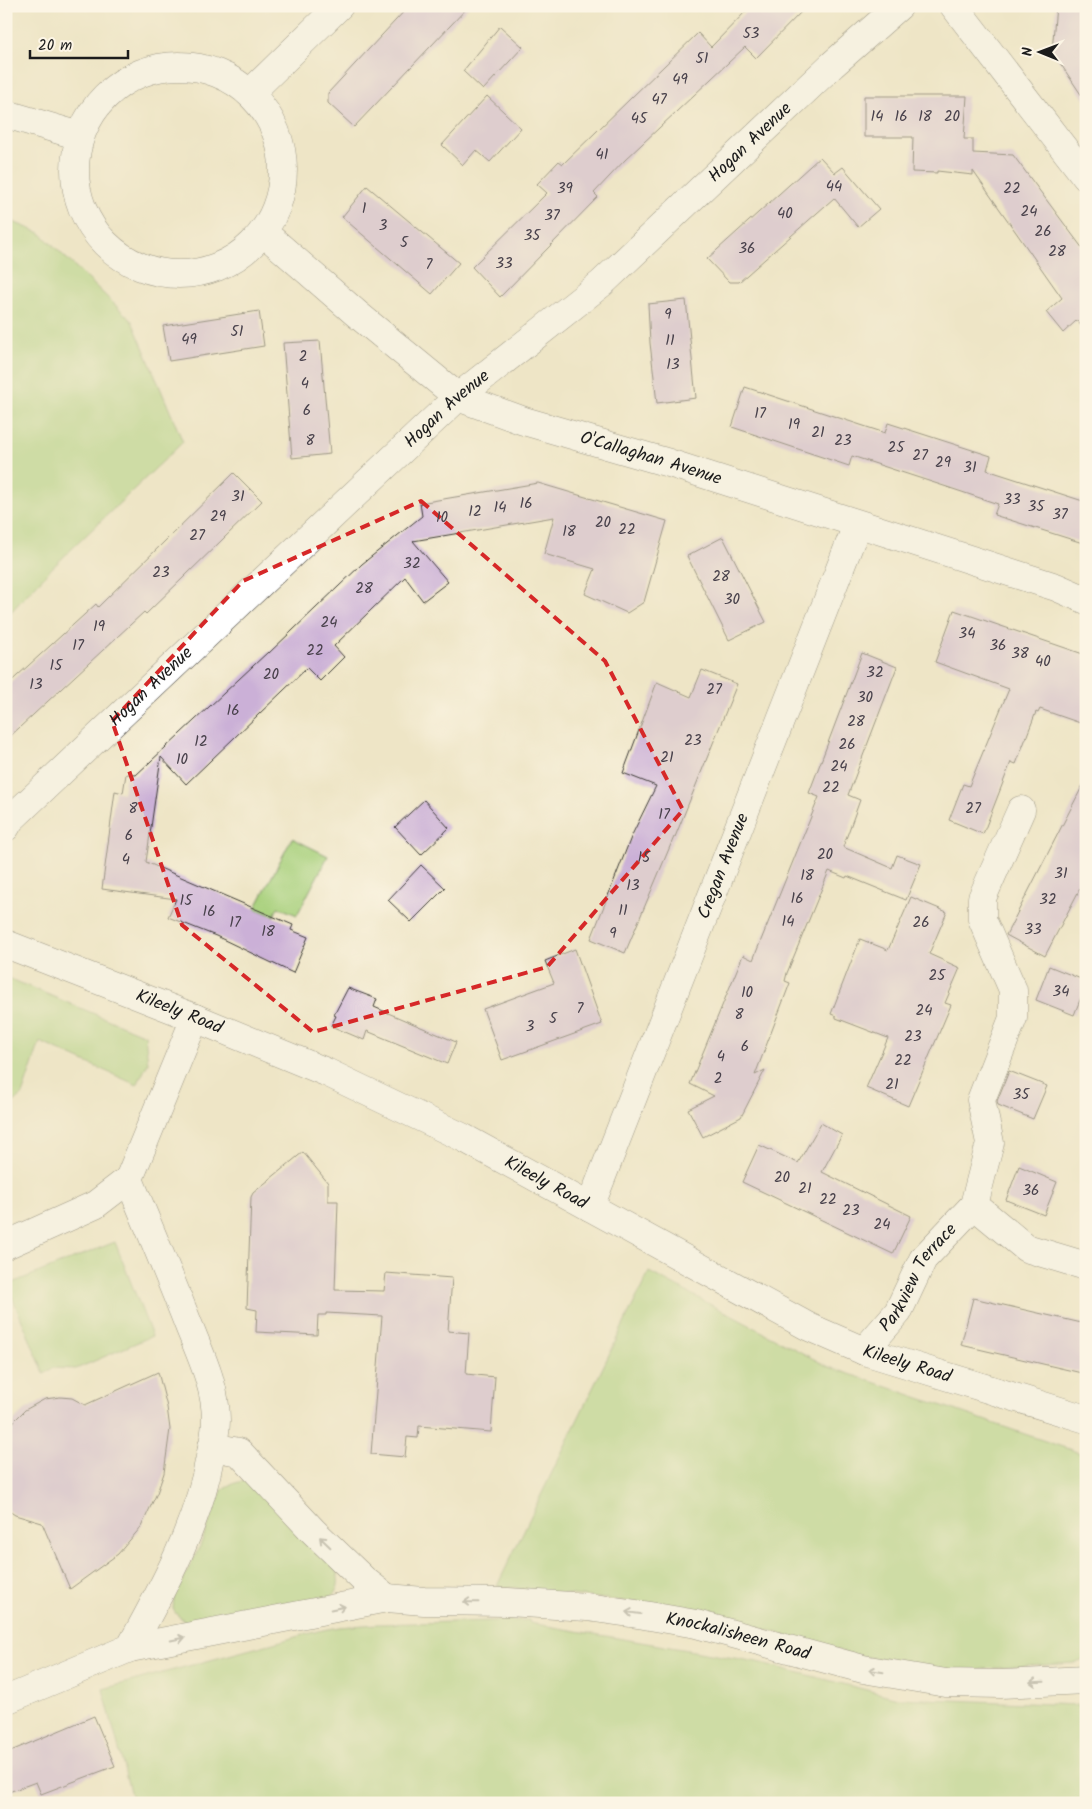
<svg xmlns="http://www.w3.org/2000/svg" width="1092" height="1809" viewBox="0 0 1092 1809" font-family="Kalam,sans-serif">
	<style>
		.green { fill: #a7d07b; stroke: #62764c }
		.building { fill: #cbb0d7 }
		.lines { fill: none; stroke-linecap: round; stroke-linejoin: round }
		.street-casing { stroke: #3c3a36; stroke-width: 29 }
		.secondary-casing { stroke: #3c3a36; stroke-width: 29 }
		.street { stroke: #fff; stroke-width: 28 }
		.secondary { stroke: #fff; stroke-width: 28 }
		.oneway { stroke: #999 }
		.marked { fill: none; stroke: #d62828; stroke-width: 4; stroke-dasharray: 10 6; stroke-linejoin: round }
		.labels { text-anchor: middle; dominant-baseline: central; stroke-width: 5; stroke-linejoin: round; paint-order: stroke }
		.number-label { font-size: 15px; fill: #48414b }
		.street-label { font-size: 18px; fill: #1c1c1c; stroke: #fcf5e5 }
	</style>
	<rect width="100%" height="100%" fill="#fcf5e5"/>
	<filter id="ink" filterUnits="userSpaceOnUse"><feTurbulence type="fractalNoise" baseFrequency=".02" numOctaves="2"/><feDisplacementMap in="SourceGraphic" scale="10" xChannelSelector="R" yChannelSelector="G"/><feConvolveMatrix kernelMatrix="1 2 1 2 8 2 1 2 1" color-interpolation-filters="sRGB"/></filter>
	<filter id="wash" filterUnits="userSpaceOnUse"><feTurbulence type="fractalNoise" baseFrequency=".0096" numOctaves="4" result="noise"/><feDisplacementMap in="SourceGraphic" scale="20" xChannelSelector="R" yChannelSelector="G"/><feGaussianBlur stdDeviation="1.12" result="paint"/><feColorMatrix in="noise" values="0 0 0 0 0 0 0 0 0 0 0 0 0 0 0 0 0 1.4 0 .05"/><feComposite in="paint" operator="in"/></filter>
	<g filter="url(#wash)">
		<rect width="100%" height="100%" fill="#eee5c6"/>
		<!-- green -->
		<g class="green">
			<polygon points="6,219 40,233 132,321 183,442 51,569 6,617"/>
			<polygon points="292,838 328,856 297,915 278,907 274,916 255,909"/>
			<polygon points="6,977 145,1035 148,1063 137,1085 40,1042 22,1095 6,1109"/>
			<polygon points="115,1242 152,1336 76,1369 53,1368 44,1373 7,1285"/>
			<polygon points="649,1272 829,1367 1086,1455 1086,1658 1074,1663 954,1671 855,1655 698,1610 497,1586"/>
			<path d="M244 1481 252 1483 335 1568C341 1582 339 1591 327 1600L193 1624 186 1622 176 1614 173 1609 174 1597 200 1546 222 1490 235 1483Z"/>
			<polygon points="529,1620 530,1623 757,1662 898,1698 1078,1705 1086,1755 1084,1803 133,1803 103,1689 318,1631 339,1627 377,1624"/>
		</g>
		<g id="blocks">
			<!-- building -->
			<g class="building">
				<polygon points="409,6 469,6 354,127 328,103 328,93"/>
				<polygon points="751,6 807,6 756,58 745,47 625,160 594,193 598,197 500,297 472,267 547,193 537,184 559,161 563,164 698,33 711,47"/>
				<polygon points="1056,6 1086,6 1086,102 1052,51"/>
				<polygon points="500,26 523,47 483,90 463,71"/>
				<polygon points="487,96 521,128 490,162 476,150 463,165 442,145"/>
				<polygon points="864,96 967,96 964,139 973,139 973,153 1013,155 1086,253 1086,333 1077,320 1063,333 1046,312 1062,298 973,171 973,175 937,171 937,173 912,172 913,137 864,137"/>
				<polygon points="820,157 835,173 843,167 879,209 858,227 834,198 739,282 729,282 707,259"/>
				<polygon points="367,186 459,263 432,294 342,217"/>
				<polygon points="686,300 696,398 657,403 650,343 648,304"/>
				<polygon points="259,311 264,346 169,361 163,326"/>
				<polygon points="320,341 330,454 292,458 283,343"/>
				<polygon points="745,387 885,433 888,423 991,456 987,470 1086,502 1086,544 994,515 998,504 947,487 852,456 849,466 732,427"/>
				<polygon points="234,473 262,501 146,614 144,612 6,740 6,686 96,604 98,607"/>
				<polygon points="538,483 667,521 644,602 627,613 585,594 595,569 544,554 554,517 413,541 448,582 423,601 405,577 334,646 344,657 320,681 307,668 186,784 161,757 146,862 293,925 291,930 308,937 293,973 216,936 168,917 176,899 102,889 115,791 123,793 126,774 136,775 268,652 269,653 362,564 422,516 420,503"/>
				<polygon points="723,537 766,622 729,640 687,556"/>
				<polygon points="954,610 1086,655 1086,725 1040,709 1038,713 1036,712 1016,764 1011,762 983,834 949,820 963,784 969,786 1009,689 935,662"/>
				<polygon points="862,653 897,667 848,795 860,800 843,847 892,868 897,855 921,864 906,900 847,876 846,878 829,871 787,973 785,981 790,983 755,1075 765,1070 741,1117 703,1137 688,1109 714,1096 690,1084 743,955 753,960 819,797 809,793"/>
				<polygon points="702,670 737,684 675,837 674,837 625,953 591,939 632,835 656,786 623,773 657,682 691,697"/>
				<polygon points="1086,779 1086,877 1045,956 1006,935"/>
				<polygon points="424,800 449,828 421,855 395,827"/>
				<polygon points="421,865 445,888 411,922 388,900"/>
				<polygon points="911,897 947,912 929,954 960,968 945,1003 951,1005 908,1106 866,1088 888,1038 836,1018 836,1016 831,1014 860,939 888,950"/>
				<polygon points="575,949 602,1024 502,1060 483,1009 554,983 545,961"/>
				<polygon points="1049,966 1086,981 1086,985 1074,1015 1036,1000"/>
				<polygon points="348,988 377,999 374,1007 456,1042 447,1064 367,1031 364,1040 331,1026 336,1016 334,1015"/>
				<polygon points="1009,1071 1047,1086 1033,1119 998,1105 997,1101"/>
				<polygon points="821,1123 842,1135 822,1172 911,1216 893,1254 742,1182 759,1145 798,1163"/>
				<polygon points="303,1152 328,1183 328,1201 338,1201 335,1290 384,1291 386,1273 452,1278 448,1331 469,1333 466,1374 495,1377 491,1432 419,1426 418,1438 407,1437 405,1457 371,1454 382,1316 326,1313 326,1315 318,1315 317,1335 256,1332 257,1310 247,1308 251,1197 253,1193"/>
				<polygon points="1019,1166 1057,1182 1044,1215 1006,1200"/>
				<polygon points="973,1298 1086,1324 1086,1374 961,1345"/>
				<polygon points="158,1372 167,1407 170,1429 164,1473 157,1493 141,1527 118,1554 70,1589 42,1523 15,1515 6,1509 6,1436 8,1429 15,1420 25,1410 45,1399 60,1397 72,1398 85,1405"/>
				<polygon points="94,1716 115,1766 41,1794 36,1782 6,1793 6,1753"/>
			</g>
		</g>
	</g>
	<g filter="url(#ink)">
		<use href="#blocks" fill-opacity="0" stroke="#3c3a36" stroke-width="1"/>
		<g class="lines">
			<!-- street casing -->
			<g class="street-casing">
				<g id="street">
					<polyline points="954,6 1086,177"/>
					<circle cx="179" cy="170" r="104"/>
					<polyline points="250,93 339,6"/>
					<polyline points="6,114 80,136"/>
					<path id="s1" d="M263 232 357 314 458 397 524 421 669 463 1056 587 1086 600"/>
					<path id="s2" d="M6 827 10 820 458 397 602 283 832 65 899 6"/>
					<polyline points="974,1205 1026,1248 1086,1266"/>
					<path id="s3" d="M590 1207 857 525"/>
					<polyline points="6,1245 95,1205 129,1179"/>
					<path id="s4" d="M864 1351 898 1312 923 1259 974 1205 990 1143 981 1100 1013 1018V990L982 919V898L1021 810"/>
					<polyline points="212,1447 239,1452 313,1531 364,1580 387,1598"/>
					<path id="s5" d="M130 1648 387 1598 424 1601 508 1602 587 1607 644 1615 696 1624 863 1669 946 1683 1001 1684 1086 1680"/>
					<path d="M6 1700 130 1648C163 1588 198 1525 210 1457 213 1445 216 1432 216 1420 216 1387 201 1356 189 1326 170 1277 149 1228 129 1179L195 1018"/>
				</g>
			</g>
			<!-- secondary casing -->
			<g class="secondary-casing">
				<g id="secondary">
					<path id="s6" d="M6 944 195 1018 326 1072 464 1138 809 1327 864 1351 1086 1419"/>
				</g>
			</g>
			<!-- street -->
			<use href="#street" class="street"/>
			<!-- secondary -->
			<use href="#secondary" class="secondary"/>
		</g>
		<!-- one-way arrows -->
		<defs><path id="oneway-shaft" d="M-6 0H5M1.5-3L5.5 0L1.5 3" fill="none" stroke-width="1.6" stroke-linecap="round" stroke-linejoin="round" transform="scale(1.25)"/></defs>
		<g class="oneway">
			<use href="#oneway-shaft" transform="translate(325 1542) rotate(-136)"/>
			<use href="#oneway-shaft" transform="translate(471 1602) rotate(-179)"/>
			<use href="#oneway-shaft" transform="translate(338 1608) rotate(-11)"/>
			<use href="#oneway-shaft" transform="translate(633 1613) rotate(-172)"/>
			<use href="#oneway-shaft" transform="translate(178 1639) rotate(-11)"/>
			<use href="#oneway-shaft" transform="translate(876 1671) rotate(-171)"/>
			<use href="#oneway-shaft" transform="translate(1037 1682) rotate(178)"/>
		</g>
	</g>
	<!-- marked area -->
	<path d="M0 0H1092V1809H0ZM421 501 605 661 683 810 547 967 313 1032 182 925 112 721 243 581Z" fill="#eee5c6" fill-opacity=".55" fill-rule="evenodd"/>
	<path class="marked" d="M421 501 605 661 683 810 547 967 313 1032 182 925 112 721 243 581Z"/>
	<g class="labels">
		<!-- number labels -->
		<g class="number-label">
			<text x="751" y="34">53</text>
			<text x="702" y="59">51</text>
			<text x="680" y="80">49</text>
			<text x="659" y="100">47</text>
			<text x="877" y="117">14</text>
			<text x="901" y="117">16</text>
			<text x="925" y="117">18</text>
			<text x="952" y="117">20</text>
			<text x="639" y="119">45</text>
			<text x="602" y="155">41</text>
			<text x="834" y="187">44</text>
			<text x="565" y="189">39</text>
			<text x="1012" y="189">22</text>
			<text x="364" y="209">1</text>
			<text x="1029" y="212">24</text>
			<text x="785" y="214">40</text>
			<text x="552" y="216">37</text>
			<text x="383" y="226">3</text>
			<text x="1043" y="232">26</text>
			<text x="532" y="236">35</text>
			<text x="404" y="243">5</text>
			<text x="747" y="249">36</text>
			<text x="1057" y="252">28</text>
			<text x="504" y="264">33</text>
			<text x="429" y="265">7</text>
			<text x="668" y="315">9</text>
			<text x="237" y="332">51</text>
			<text x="189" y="340">49</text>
			<text x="670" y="341">11</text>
			<text x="303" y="357">2</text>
			<text x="673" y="365">13</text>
			<text x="305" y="384">4</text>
			<text x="307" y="411">6</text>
			<text x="760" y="414">17</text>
			<text x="794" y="425">19</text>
			<text x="818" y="433">21</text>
			<text x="310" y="441">8</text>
			<text x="843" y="441">23</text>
			<text x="896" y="448">25</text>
			<text x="920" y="456">27</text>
			<text x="943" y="463">29</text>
			<text x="970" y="468">31</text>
			<text x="238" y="497">31</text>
			<text x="1012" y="500">33</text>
			<text x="526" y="504">16</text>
			<text x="1036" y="507">35</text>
			<text x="500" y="508">14</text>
			<text x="475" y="512">12</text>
			<text x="1060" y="515">37</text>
			<text x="218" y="517">29</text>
			<text x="442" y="518">10</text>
			<text x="603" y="523">20</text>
			<text x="627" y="530">22</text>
			<text x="569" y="532">18</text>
			<text x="197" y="536">27</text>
			<text x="412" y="564">32</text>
			<text x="161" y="573">23</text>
			<text x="721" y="577">28</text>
			<text x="364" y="589">28</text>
			<text x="732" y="600">30</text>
			<text x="329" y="623">24</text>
			<text x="99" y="627">19</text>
			<text x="967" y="634">34</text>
			<text x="78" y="646">17</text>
			<text x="998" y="646">36</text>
			<text x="315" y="651">22</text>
			<text x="1020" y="654">38</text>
			<text x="1043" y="662">40</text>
			<text x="56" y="666">15</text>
			<text x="875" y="673">32</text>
			<text x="271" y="675">20</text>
			<text x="36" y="685">13</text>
			<text x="714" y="690">27</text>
			<text x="865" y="698">30</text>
			<text x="233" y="711">16</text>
			<text x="856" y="722">28</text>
			<text x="693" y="741">23</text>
			<text x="201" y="742">12</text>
			<text x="847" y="745">26</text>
			<text x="667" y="758">21</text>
			<text x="182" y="760">10</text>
			<text x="839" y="767">24</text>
			<text x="831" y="788">22</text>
			<text x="133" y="809">8</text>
			<text x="973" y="809">27</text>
			<text x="664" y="815">17</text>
			<text x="129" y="836">6</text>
			<text x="825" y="855">20</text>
			<text x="644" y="858">15</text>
			<text x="126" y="860">4</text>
			<text x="1061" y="874">31</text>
			<text x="807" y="876">18</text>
			<text x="633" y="886">13</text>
			<text x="797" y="899">16</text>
			<text x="1048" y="900">32</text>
			<text x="186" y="901">15</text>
			<text x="623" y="911">11</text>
			<text x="209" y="912">16</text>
			<text x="788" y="922">14</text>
			<text x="235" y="923">17</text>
			<text x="921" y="923">26</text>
			<text x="1033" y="930">33</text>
			<text x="268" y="932">18</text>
			<text x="613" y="934">9</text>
			<text x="937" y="976">25</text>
			<text x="1061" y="992">34</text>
			<text x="747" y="993">10</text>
			<text x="580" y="1009">7</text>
			<text x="924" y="1011">24</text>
			<text x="739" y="1015">8</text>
			<text x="553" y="1019">5</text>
			<text x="530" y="1027">3</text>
			<text x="913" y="1037">23</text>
			<text x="745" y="1047">6</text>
			<text x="721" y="1057">4</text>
			<text x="903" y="1061">22</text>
			<text x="718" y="1079">2</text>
			<text x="892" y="1085">21</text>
			<text x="1021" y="1095">35</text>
			<text x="782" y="1178">20</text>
			<text x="805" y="1189">21</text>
			<text x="1031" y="1191">36</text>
			<text x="828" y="1200">22</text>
			<text x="851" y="1211">23</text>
			<text x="882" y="1225">24</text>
		</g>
		<!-- street labels -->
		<g class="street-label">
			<text stroke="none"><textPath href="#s2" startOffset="1012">Hogan Avenue</textPath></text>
			<text stroke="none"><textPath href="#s2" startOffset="608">Hogan Avenue</textPath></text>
			<text stroke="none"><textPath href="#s1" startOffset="458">O'Callaghan Avenue</textPath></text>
			<text stroke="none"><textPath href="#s2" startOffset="202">Hogan Avenue</textPath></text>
			<text stroke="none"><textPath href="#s3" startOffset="366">Cregan Avenue</textPath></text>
			<text stroke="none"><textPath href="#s6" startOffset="186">Kileely Road</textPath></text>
			<text stroke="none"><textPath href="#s6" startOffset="591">Kileely Road</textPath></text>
			<text stroke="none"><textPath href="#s4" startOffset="92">Parkview Terrace</textPath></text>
			<text stroke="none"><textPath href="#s6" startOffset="996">Kileely Road</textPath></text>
			<text stroke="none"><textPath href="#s5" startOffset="616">Knockalisheen Road</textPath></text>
		</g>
	</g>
	<!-- margin -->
	<rect width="1092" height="1809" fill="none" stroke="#fcf5e5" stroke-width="25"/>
	<!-- north arrow -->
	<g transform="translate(1040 52) rotate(271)" stroke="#fcf5e5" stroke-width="4" paint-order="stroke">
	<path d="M0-4L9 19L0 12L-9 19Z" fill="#1c1c1c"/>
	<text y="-8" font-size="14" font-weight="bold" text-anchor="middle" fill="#1c1c1c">N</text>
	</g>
	<!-- scale -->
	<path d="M30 50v8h98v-8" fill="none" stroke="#1c1c1c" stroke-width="2.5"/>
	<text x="38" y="50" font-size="15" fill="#1c1c1c" stroke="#fcf5e5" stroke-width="4" paint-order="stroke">20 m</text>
</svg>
